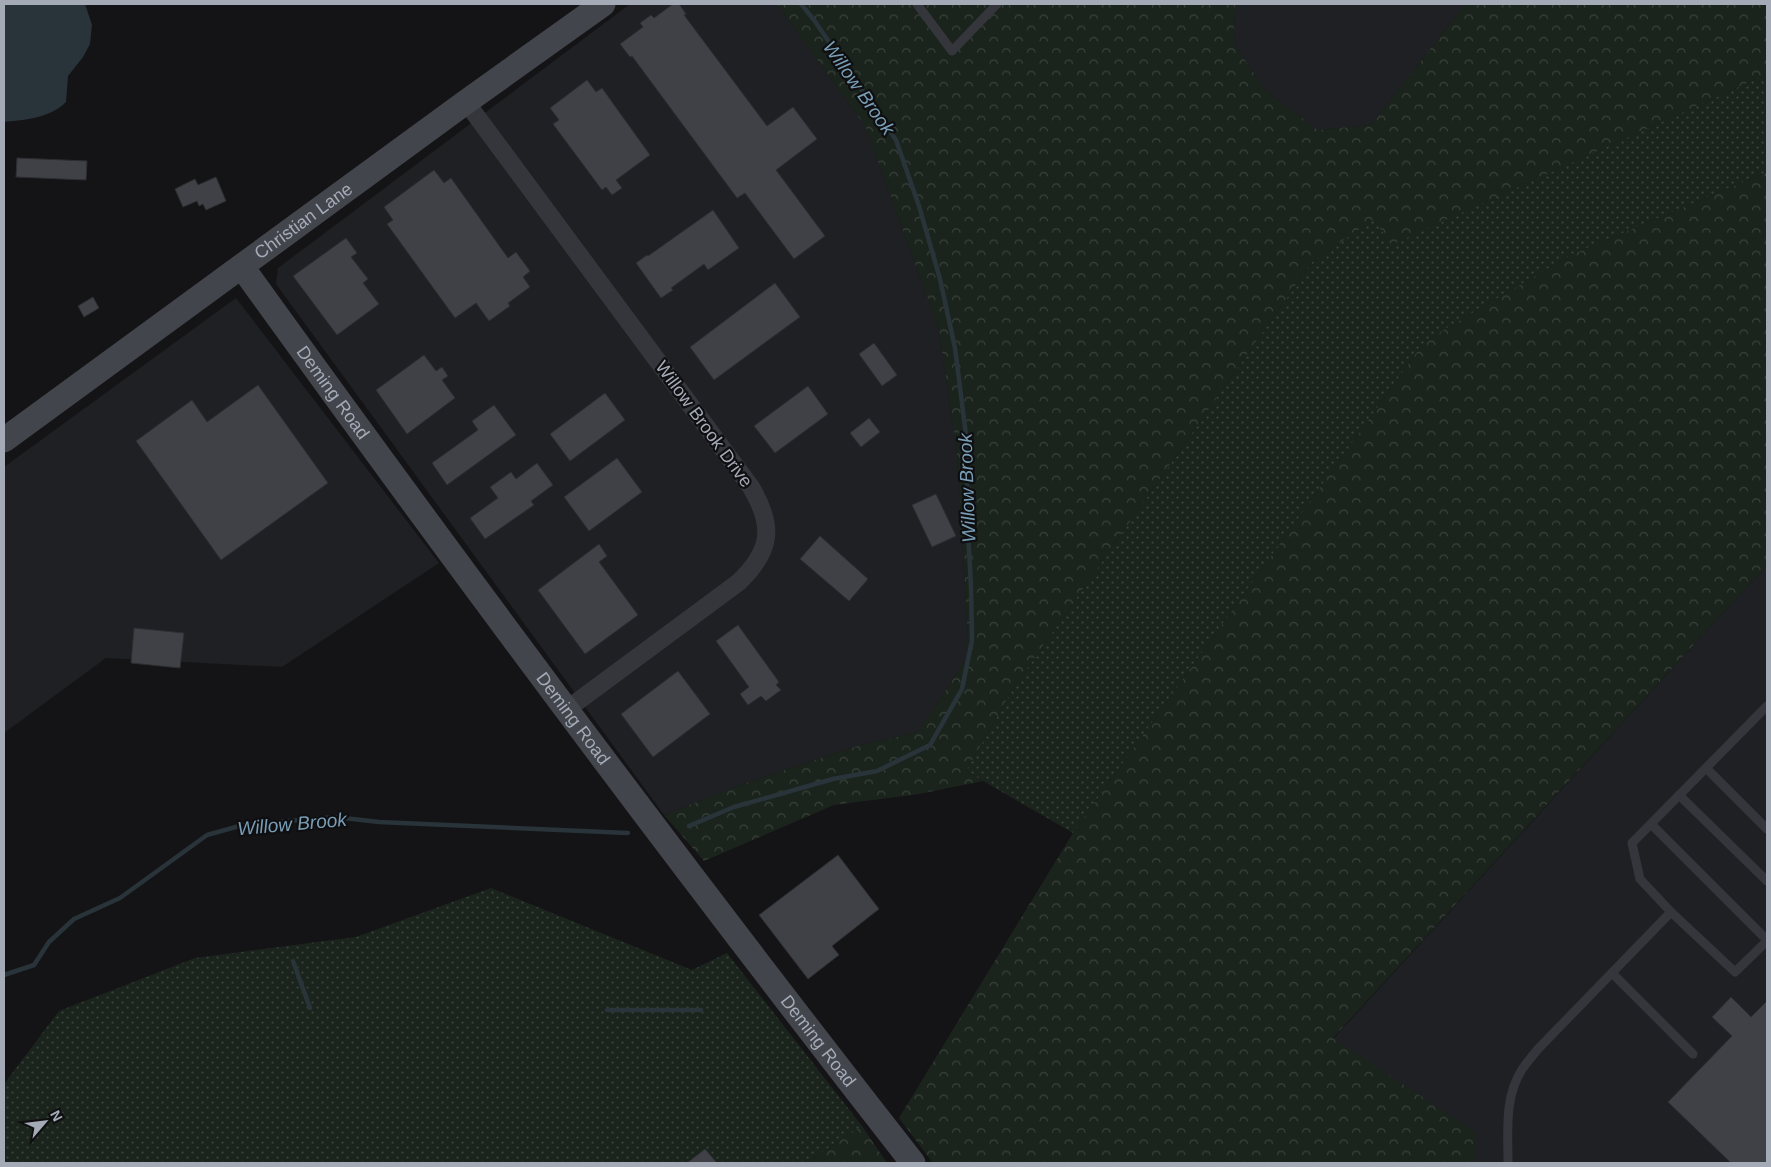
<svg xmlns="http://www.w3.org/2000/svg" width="1771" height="1167" viewBox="0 0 1771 1167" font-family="Arial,sans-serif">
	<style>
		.built { fill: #1f2023 }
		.green { fill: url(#green-dots) }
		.forest { fill: url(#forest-crowns) }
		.water { fill: #29343a }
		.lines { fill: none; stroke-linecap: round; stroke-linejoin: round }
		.stream { stroke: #29343a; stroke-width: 4.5 }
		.building { fill: #3f4146; stroke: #2d2e32 }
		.lane { stroke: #34363b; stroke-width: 9 }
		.street { stroke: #34363b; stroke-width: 18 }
		.secondary { stroke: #42454b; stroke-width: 25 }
		.labels { text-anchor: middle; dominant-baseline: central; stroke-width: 4.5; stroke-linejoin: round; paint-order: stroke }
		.street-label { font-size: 18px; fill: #a4abb7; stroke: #0f0f11 }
		.water-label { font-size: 19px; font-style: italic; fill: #789db5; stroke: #0f0f11 }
	</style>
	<defs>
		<pattern id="green-dots" width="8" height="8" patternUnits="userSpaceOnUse" patternTransform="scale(1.25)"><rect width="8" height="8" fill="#1b241c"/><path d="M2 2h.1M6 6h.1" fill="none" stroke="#39413b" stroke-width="1.8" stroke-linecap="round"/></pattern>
		<pattern id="forest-crowns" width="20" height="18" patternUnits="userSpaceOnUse" patternTransform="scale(1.25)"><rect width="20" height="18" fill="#1b241c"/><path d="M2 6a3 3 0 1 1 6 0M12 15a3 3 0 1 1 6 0" fill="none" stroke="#39413b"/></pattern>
	</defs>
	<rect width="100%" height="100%" fill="#141416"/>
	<!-- built -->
	<g class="built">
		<polygon points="630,4 777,4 865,126 939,330 957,454 969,655 918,732 857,746 743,784 664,815 276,284 278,268"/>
		<polygon points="1235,4 1465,4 1371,125 1318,130 1265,90 1234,43"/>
		<polygon points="236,298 439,563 282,667 106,658 4,733 4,467"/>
		<polygon points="1767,565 1767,1163 1476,1163 1474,1132 1333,1039"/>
	</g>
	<!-- green -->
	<g class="green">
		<polygon points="1767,74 1767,172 1571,255 1425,341 1073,833 966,771 1014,687 1312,262 1375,218 1392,244"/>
		<polygon points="491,888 692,970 727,953 862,1126 821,1153 809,1163 4,1163 4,1084 59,1011 195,958 356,937"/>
	</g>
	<!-- forest -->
	<g class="forest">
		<polygon points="777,4 1235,4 1234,43 1265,90 1318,130 1371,125 1465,4 1767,4 1767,74 1391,245 1374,219 1312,262 1014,687 966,771 983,781 919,794 834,805 704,861 664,815 743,784 857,746 918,732 969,655 957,454 939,330 865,126"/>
		<polygon points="1767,172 1767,565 1333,1038 1475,1132 1476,1163 933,1163 899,1118 1073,833 1425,341 1571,255"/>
		<polygon points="862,1126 887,1163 809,1163 821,1153"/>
	</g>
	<!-- water -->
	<path class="water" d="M4 4H85L92 25 90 44 83 57 68 76 66 102C51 118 24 120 4 122Z"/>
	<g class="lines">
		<!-- stream -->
		<g class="stream">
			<polyline points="689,826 734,807 833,779 877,771 930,745 962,689 972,640 971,586 967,515 967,443 955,348 940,279 919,206 896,140 814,20 801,4"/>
			<polyline points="293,961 310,1008"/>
			<polyline points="4,975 34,965 49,942 74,919 120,898 207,835 243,825 335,817 379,822 628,833"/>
			<polyline points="607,1010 701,1010"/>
		</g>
	</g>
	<!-- building -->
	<g class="building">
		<polygon points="673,4 679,4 686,14 684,15 767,126 793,107 817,139 776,170 825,236 794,259 745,193 737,198 632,56 630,57 620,44 643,27 640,23 651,15 654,18"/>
		<polygon points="587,80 596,92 602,88 650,155 616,180 622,188 612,195 606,187 602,190 553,124 559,120 550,108"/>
		<polygon points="17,158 87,161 86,180 16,177"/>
		<polygon points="434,170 444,183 451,178 508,258 516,252 530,271 523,277 530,287 508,303 510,306 489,321 476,303 455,318 387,224 393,220 384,207"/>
		<polygon points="216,177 226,201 206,210 203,204 199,206 197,201 183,207 175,189 195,179 198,185"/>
		<polygon points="713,210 739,248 708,270 704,264 671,288 673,290 661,298 636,263 647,255 648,256"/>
		<polygon points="346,238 357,253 351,257 368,279 363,283 379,304 337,335 293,276"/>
		<polygon points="775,283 800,317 714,380 690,347"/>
		<polygon points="93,297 99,308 84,317 78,306"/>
		<polygon points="874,343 897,375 882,386 859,354"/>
		<polygon points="424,355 436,371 442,367 448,376 442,380 455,398 407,434 376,390"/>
		<polygon points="258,385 328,483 221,560 136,441 192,400 207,422"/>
		<polygon points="808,386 828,414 775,453 754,426"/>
		<polygon points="605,393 625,420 570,461 550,434"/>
		<polygon points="494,405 516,435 447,485 432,463 478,430 472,421"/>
		<polygon points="869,418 880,432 861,447 850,433"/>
		<polygon points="617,458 642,492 589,531 564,497"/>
		<polygon points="537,463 553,485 531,501 534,505 485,539 470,518 498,498 490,487 511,472 516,479"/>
		<polygon points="936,494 956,536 932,547 912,505"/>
		<polygon points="820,536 868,579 849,601 800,559"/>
		<polygon points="599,544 607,556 599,562 638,615 585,654 538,590"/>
		<polygon points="738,625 779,682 776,685 781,690 766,701 761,696 748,705 740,694 749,687 716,641"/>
		<polygon points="134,628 184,633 180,668 131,663"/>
		<polygon points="678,671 710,714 653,757 621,714"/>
		<polygon points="838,855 879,909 832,946 839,955 808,979 759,915"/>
		<polygon points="1731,997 1751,1017 1767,1001 1767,1163 1731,1163 1668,1102 1732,1036 1712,1017"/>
		<polygon points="705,1149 717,1163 687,1163"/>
	</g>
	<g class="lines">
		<!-- lane -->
		<g class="lane">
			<polyline points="917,4 952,51 997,4"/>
			<polyline points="1706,768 1767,829"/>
			<polyline points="1679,795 1767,881"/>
			<polyline points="1651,824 1767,940"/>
			<polyline points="1671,912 1640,879 1632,843 1767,706"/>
			<polyline points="1612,973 1693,1054"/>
			<path d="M1508 1163C1508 1131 1504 1096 1523 1068 1528 1061 1533 1055 1538 1049L1671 912 1735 972 1767 941"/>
		</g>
		<!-- street -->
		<path class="street" d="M466 102 751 487C774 526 772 550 739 582L566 710"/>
		<!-- secondary -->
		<g class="secondary">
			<path id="s1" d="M242 267C460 570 683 869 913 1163"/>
			<path id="s2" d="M4 440 466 102 603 4"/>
		</g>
	</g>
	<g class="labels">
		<!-- street labels -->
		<g class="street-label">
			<text stroke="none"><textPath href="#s2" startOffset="371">Christian Lane</textPath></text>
			<text stroke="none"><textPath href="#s1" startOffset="155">Deming Road</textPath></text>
			<text transform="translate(704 424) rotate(54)">Willow Brook Drive</text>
			<text stroke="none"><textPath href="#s1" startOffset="560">Deming Road</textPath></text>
			<text stroke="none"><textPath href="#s1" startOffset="965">Deming Road</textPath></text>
		</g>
		<!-- water labels -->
		<g class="water-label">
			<text transform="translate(859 88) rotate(55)">Willow Brook</text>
			<text transform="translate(967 488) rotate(-92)">Willow Brook</text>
			<text transform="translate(292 824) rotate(-5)">Willow Brook</text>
		</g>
	</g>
	<!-- border -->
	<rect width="1771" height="1167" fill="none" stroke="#a4abb7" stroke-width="10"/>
	<!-- north arrow -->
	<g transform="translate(45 1122) rotate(62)" stroke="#0f0f11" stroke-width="4" paint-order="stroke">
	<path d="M0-4L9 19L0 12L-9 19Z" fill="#a4abb7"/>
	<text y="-8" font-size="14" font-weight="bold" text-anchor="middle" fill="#a4abb7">N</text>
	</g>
</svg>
